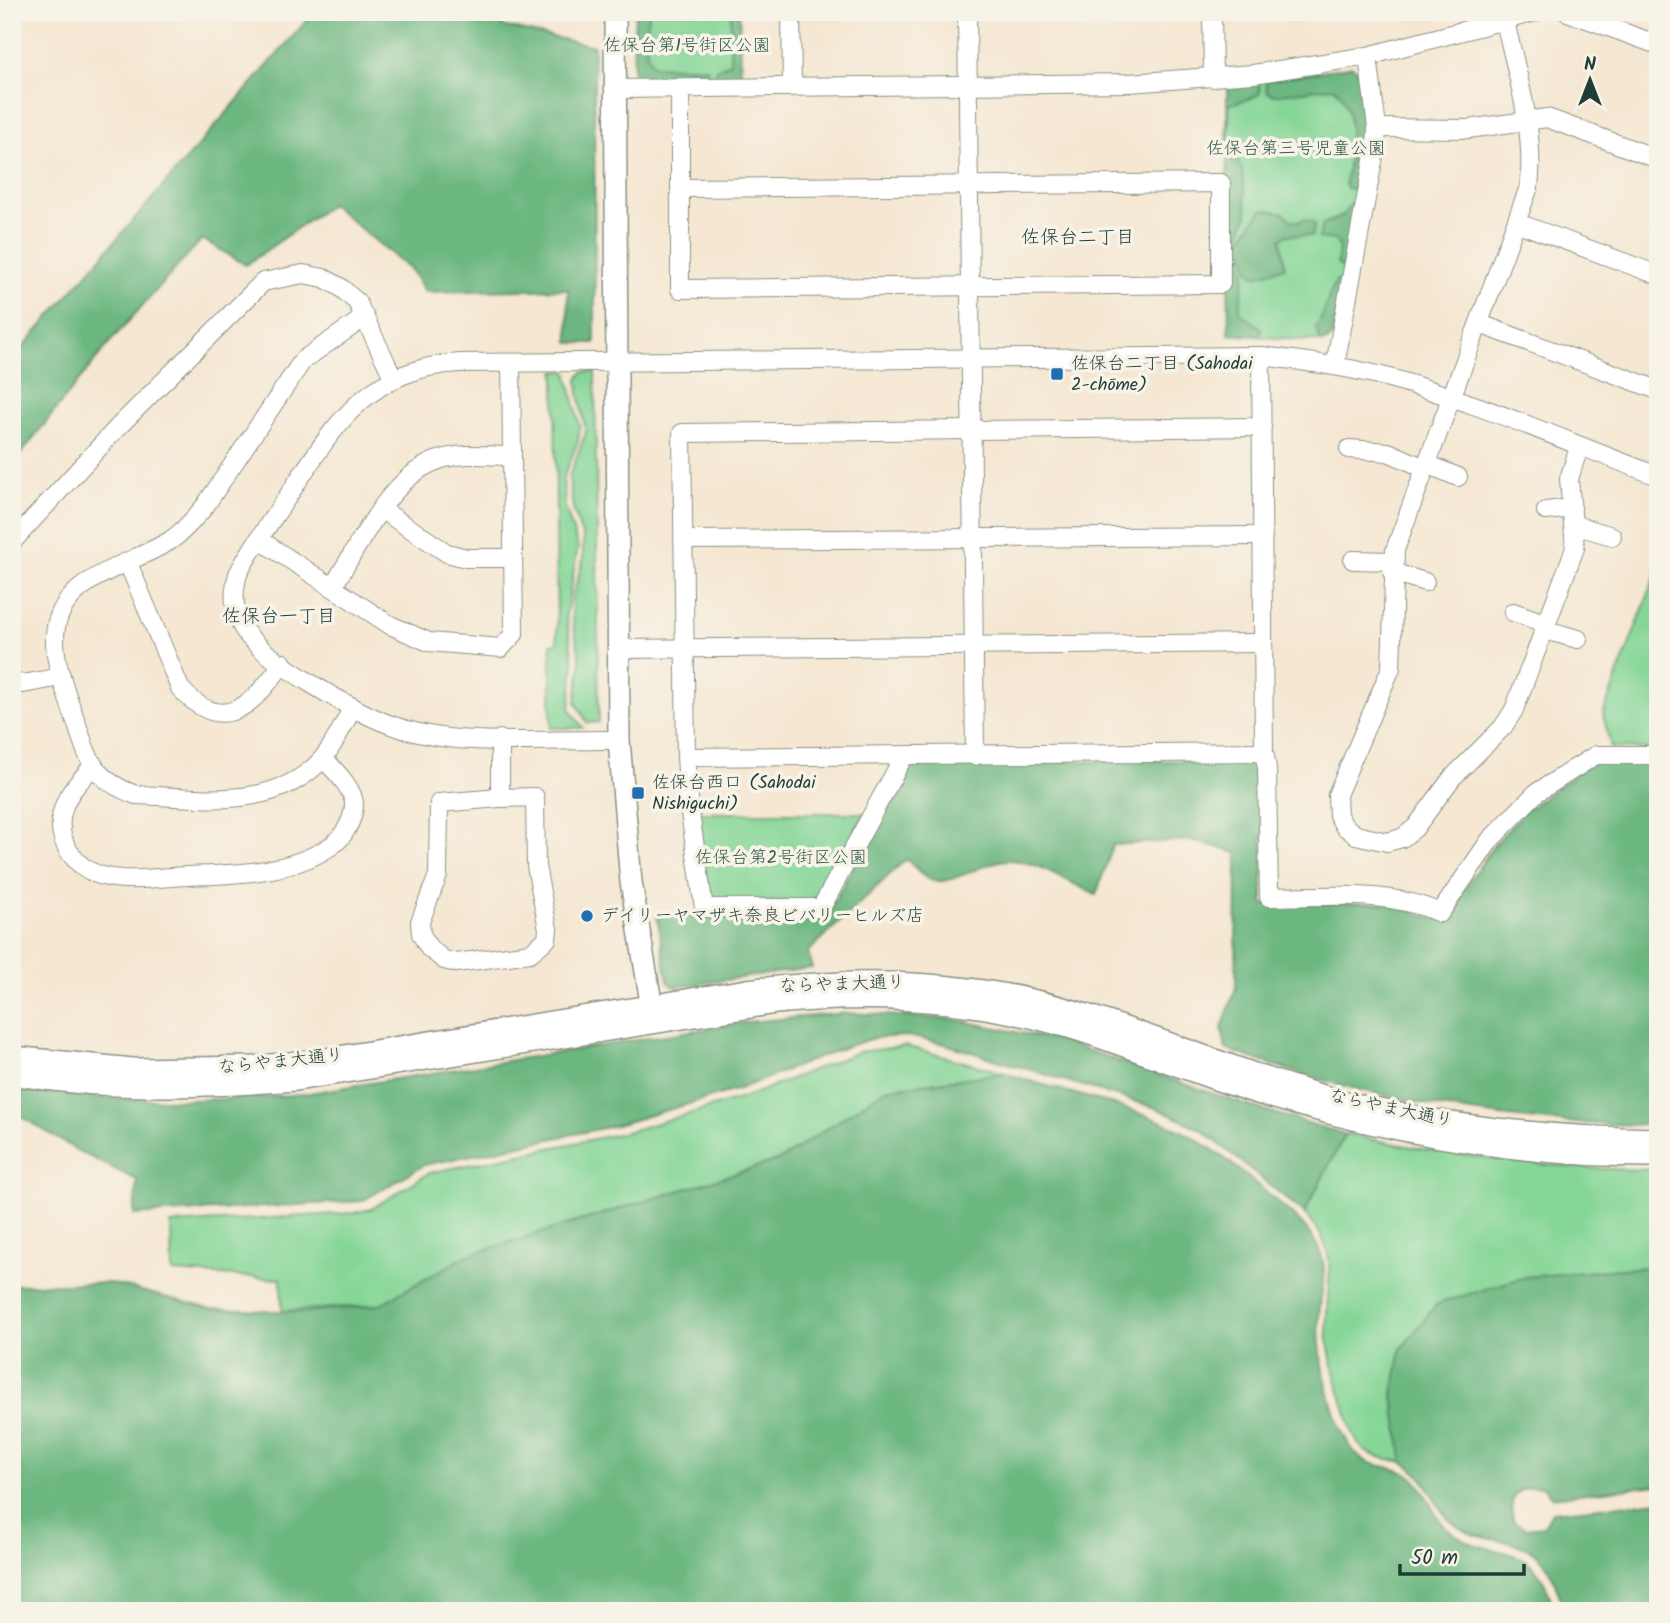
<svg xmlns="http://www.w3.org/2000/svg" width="1670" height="1623" viewBox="0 0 1670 1623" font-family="Kalam,'Klee One',sans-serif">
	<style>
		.green { fill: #85d697; stroke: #528a66; stroke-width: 2 }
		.forest { fill: #6cb780; stroke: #467a5a; stroke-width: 2 }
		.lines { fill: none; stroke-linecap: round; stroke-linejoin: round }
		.minor-casing { stroke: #8a9283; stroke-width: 20 }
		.tertiary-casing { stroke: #8a9283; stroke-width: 24 }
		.minor { stroke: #fff; stroke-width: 18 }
		.tertiary { stroke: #fff; stroke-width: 21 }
		.poi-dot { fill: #1f6fb2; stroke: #f7f3e8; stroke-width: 2.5 }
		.labels { text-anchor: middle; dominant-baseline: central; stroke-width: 7; stroke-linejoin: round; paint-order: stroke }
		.park-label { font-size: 18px; fill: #335c48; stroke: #f7f3e8 }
		.poi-label { font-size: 18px; fill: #1f3d34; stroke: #f7f3e8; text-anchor: start }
		.street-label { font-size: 18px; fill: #1f3d34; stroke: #f7f3e8 }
		.neighbourhood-label { font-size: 19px; fill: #1f3d34; stroke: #f7f3e8 }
	</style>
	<rect width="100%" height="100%" fill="#f7f3e8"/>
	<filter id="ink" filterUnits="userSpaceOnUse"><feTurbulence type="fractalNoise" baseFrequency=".0143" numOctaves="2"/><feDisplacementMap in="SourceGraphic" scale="14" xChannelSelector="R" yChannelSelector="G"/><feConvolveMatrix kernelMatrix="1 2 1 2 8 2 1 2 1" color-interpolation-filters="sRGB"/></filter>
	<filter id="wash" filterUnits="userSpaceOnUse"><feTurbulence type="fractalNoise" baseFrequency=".00686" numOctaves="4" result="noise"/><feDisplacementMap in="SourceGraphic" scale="28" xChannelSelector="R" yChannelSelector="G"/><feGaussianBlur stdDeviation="1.57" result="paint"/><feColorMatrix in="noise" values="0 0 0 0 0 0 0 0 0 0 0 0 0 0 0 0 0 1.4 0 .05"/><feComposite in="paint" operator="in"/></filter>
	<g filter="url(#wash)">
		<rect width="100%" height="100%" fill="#f5e7d2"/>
		<!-- green -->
		<g class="green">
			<polygon points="635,12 739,12 741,79 638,80 633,75"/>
			<polygon points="1345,68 1368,128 1368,143 1332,338 1325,342 1229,334 1227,85"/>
			<polygon points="555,371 567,371 580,427 578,441 563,479 565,506 578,547 566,615 574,664 570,710 583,728 551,728 551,644 557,643"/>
			<polygon points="595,371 599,722 587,723 576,702 581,663 572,618 572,599 583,560 583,538 573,509 569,477 586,432 579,395 578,379 583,372"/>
			<polygon points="1658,569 1658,749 1611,748 1603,714"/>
			<polygon points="697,813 865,813 820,895 809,901 719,902 709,893"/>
			<polygon points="905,1046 1005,1073 886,1089 780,1160 468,1255 379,1305 282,1311 281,1279 172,1272 171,1224 353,1213 371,1209 429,1173 623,1133 746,1097 858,1052"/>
			<path d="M1345 1134C1449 1156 1551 1170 1658 1170V1266L1525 1277 1437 1304 1401 1349 1393 1395 1403 1462C1391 1459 1373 1458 1363 1449 1353 1440 1350 1423 1346 1411 1337 1383 1328 1356 1327 1327 1325 1279 1343 1253 1304 1213Z"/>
		</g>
		<!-- forest -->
		<g class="forest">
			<polygon points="314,12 505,12 502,26 594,46 595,343 569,343 568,289 425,292 412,271 331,204 246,265 202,239 109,343 12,465 12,360"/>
			<path d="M635 12H649C648 29 641 54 654 66L707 68 708 79 638 80 633 75Z"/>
			<polygon points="731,12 739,12 741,79 716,79 716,69 730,63"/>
			<path d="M1352 66 1362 74 1368 128 1360 190 1347 188 1345 184C1350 157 1358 104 1333 87L1273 95 1267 92 1266 81Z"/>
			<path d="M1259 82 1260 93C1253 100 1238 100 1229 105V152H1227V85Z"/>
			<polygon points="1227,159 1237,161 1242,169 1247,216 1236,243 1245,273 1239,312 1261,328 1261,335 1229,334"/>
			<polygon points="1351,203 1357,208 1345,269 1337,264 1339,247 1336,240 1319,238 1323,224 1343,216"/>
			<path d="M1263 209 1284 213C1291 222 1296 223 1306 219L1315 224 1312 236 1287 235 1281 239 1285 267 1256 276 1249 270 1240 240Z"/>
			<path d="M1343 279 1332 338 1321 342 1316 328C1326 313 1327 296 1336 281Z"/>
			<path d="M1254 760 1263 768V904L1385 903 1443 921 1493 846 1525 811 1593 761H1658V1125C1511 1127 1365 1099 1226 1049L1222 1028 1236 987 1237 853 1191 840 1113 845 1096 895C1070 883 1038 861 1010 860 986 859 952 887 931 880 923 877 913 865 906 859L808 952 812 968 675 987 668 982 657 916H826L906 769 916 763Z"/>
			<path d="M848 1013 953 1019 1061 1041 1243 1104 1345 1134 1304 1213 1201 1129 1156 1108 945 1044 908 1036 874 1038 848 1046 739 1089 613 1126 424 1165 362 1201 134 1215 137 1180 80 1152 12 1111V1089C110 1103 205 1103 303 1094L747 1022Z"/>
			<path d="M1005 1073C1057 1091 1117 1102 1167 1124 1208 1142 1240 1170 1274 1199 1296 1217 1323 1240 1324 1271 1324 1288 1318 1306 1319 1324 1319 1360 1332 1426 1356 1454 1370 1469 1393 1464 1409 1475 1426 1487 1429 1508 1442 1523 1486 1570 1534 1526 1554 1611H12V1285L110 1283 211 1309 303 1312 379 1305 468 1255 780 1160 886 1089Z"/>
			<path d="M1658 1266V1485L1551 1497 1544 1487C1518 1484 1506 1496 1514 1522L1525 1528 1544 1526 1552 1512 1658 1501V1611H1565C1558 1593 1552 1565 1535 1553 1512 1537 1478 1543 1454 1524 1431 1505 1434 1481 1403 1462L1393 1394 1401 1349 1437 1304 1525 1277Z"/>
		</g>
	</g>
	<g filter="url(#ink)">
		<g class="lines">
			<!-- minor casing -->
			<g class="minor-casing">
				<g id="minor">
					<polyline points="791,12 792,86"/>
					<polyline points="967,12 975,756"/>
					<polyline points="1212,12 1213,78"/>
					<path d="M1503 12C1515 69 1536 128 1529 187L1395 550 1391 668 1337 795 1338 815 1344 826 1356 835 1387 842 1402 838 1415 828 1452 778 1503 727 1514 710 1575 548 1569 479 1579 447"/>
					<polyline points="1568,12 1658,45"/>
					<polyline points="680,87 680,289 1221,284 1221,183 680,188"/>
					<polyline points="614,89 1129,83 1253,74 1368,56 1535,12"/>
					<polyline points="1377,128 1468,129 1547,118 1658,159"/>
					<polyline points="1518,223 1658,275"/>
					<polyline points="1480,324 1658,390"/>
					<path d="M1261 356 1264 752 1267 768 1269 897C1326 897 1388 889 1440 913L1490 840 1536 793 1596 755H1658"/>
					<polyline points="1335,365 1376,145 1377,128 1368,56"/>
					<polyline points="1349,449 1388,452 1425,468"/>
					<polyline points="1427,464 1458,477"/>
					<polyline points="382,510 447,553 466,558 513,558"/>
					<polyline points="1546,511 1572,508"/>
					<polyline points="1575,525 1612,536"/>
					<polyline points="260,540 390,625 429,642 501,648 514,634 511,363"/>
					<polyline points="683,540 1263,536"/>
					<polyline points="12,542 118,427 263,282 303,274 324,278 340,287 357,302 394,379"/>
					<polyline points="1353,560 1393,561"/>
					<path d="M128 563 180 688C224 738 254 703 283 663"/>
					<polyline points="1392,572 1425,582"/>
					<path d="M333 586C361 543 391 473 442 459 464 452 490 456 512 456"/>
					<polyline points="1513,612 1547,624"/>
					<polyline points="1545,630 1578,639"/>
					<polyline points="619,649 1263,643"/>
					<polyline points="12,682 23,684 61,677"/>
					<path d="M353 707C344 723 335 744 323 758 276 812 200 797 136 795 90 778 89 759 74 716 65 689 51 656 56 627 65 576 134 564 171 540 184 531 195 518 205 506L303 360 365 317"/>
					<polyline points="500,739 500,798 535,797 536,866 548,929 547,939 530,953 456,963 444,960 429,948 421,934 420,922 438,875 439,803 500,798"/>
					<path d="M619 740C563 739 504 744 448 738 430 736 408 731 391 725 357 713 262 659 244 630 233 612 232 594 238 574 252 546 273 519 290 493 336 423 369 368 460 363L1261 356C1302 361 1342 366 1382 376 1476 401 1567 442 1658 476"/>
					<polyline points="904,756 821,908 704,908 690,813 686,757 682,433 1262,427"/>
					<polyline points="686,757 1264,752"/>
					<path d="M92 767C82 779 69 791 64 806 52 838 75 871 107 877 132 882 161 877 187 876 234 874 290 874 331 846 343 838 353 821 354 806 355 789 334 770 323 758"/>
				</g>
			</g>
			<!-- tertiary casing -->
			<g class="tertiary-casing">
				<g id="tertiary">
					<polyline points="615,12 619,740 631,882 654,1020"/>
					<path d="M12 1057 133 1069 254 1067 326 1059 747 990C858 977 970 979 1077 1012 1176 1043 1272 1086 1374 1109 1468 1129 1562 1138 1658 1139"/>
					<path d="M12 1074C106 1091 202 1087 296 1080L776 1003C875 993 979 999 1075 1029 1138 1049 1198 1075 1261 1094 1390 1133 1522 1157 1658 1156"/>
				</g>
			</g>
			<!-- minor -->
			<use href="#minor" class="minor"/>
			<!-- tertiary -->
			<use href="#tertiary" class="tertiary"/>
		</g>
	</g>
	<!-- markers -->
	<g class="poi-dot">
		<rect x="1050" y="367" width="14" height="14" rx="3.5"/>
		<rect x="631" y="786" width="14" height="14" rx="3.5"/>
		<circle cx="587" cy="916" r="7"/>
	</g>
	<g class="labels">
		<!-- park labels -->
		<g class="park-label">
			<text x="687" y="46">佐保台第1号街区公園</text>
			<text x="1296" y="149">佐保台第三号児童公園</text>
			<text x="781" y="858">佐保台第2号街区公園</text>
		</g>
		<!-- poi labels -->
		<g class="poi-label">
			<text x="1071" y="364">佐保台二丁目 (Sahodai<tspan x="1071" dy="21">2-chōme)</tspan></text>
			<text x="652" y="783">佐保台西口 (Sahodai<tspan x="652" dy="21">Nishiguchi)</tspan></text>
			<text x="601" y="916">デイリーヤマザキ奈良ビバリーヒルズ店</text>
		</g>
		<!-- street labels -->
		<g class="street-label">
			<text transform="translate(842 985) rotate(-2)">ならやま大通り</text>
			<text transform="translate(281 1062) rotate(-6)">ならやま大通り</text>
			<text transform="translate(1391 1109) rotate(12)">ならやま大通り</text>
		</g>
		<!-- neighbourhood labels -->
		<g class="neighbourhood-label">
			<text x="1078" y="238">佐保台二丁目</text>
			<text x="279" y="617">佐保台一丁目</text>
		</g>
	</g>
	<!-- margin -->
	<rect width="1670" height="1623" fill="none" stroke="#f7f3e8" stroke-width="42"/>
	<!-- north arrow -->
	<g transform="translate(1590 80)" stroke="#f7f3e8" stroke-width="5" paint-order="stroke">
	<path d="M0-5L12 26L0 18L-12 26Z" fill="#1f3d34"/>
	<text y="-10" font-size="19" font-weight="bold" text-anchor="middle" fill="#1f3d34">N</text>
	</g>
	<!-- scale -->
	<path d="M1400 1564v10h124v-10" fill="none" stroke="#1f3d34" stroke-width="3.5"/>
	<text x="1411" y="1564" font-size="21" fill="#1f3d34" stroke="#f7f3e8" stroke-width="5" paint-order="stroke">50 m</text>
</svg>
